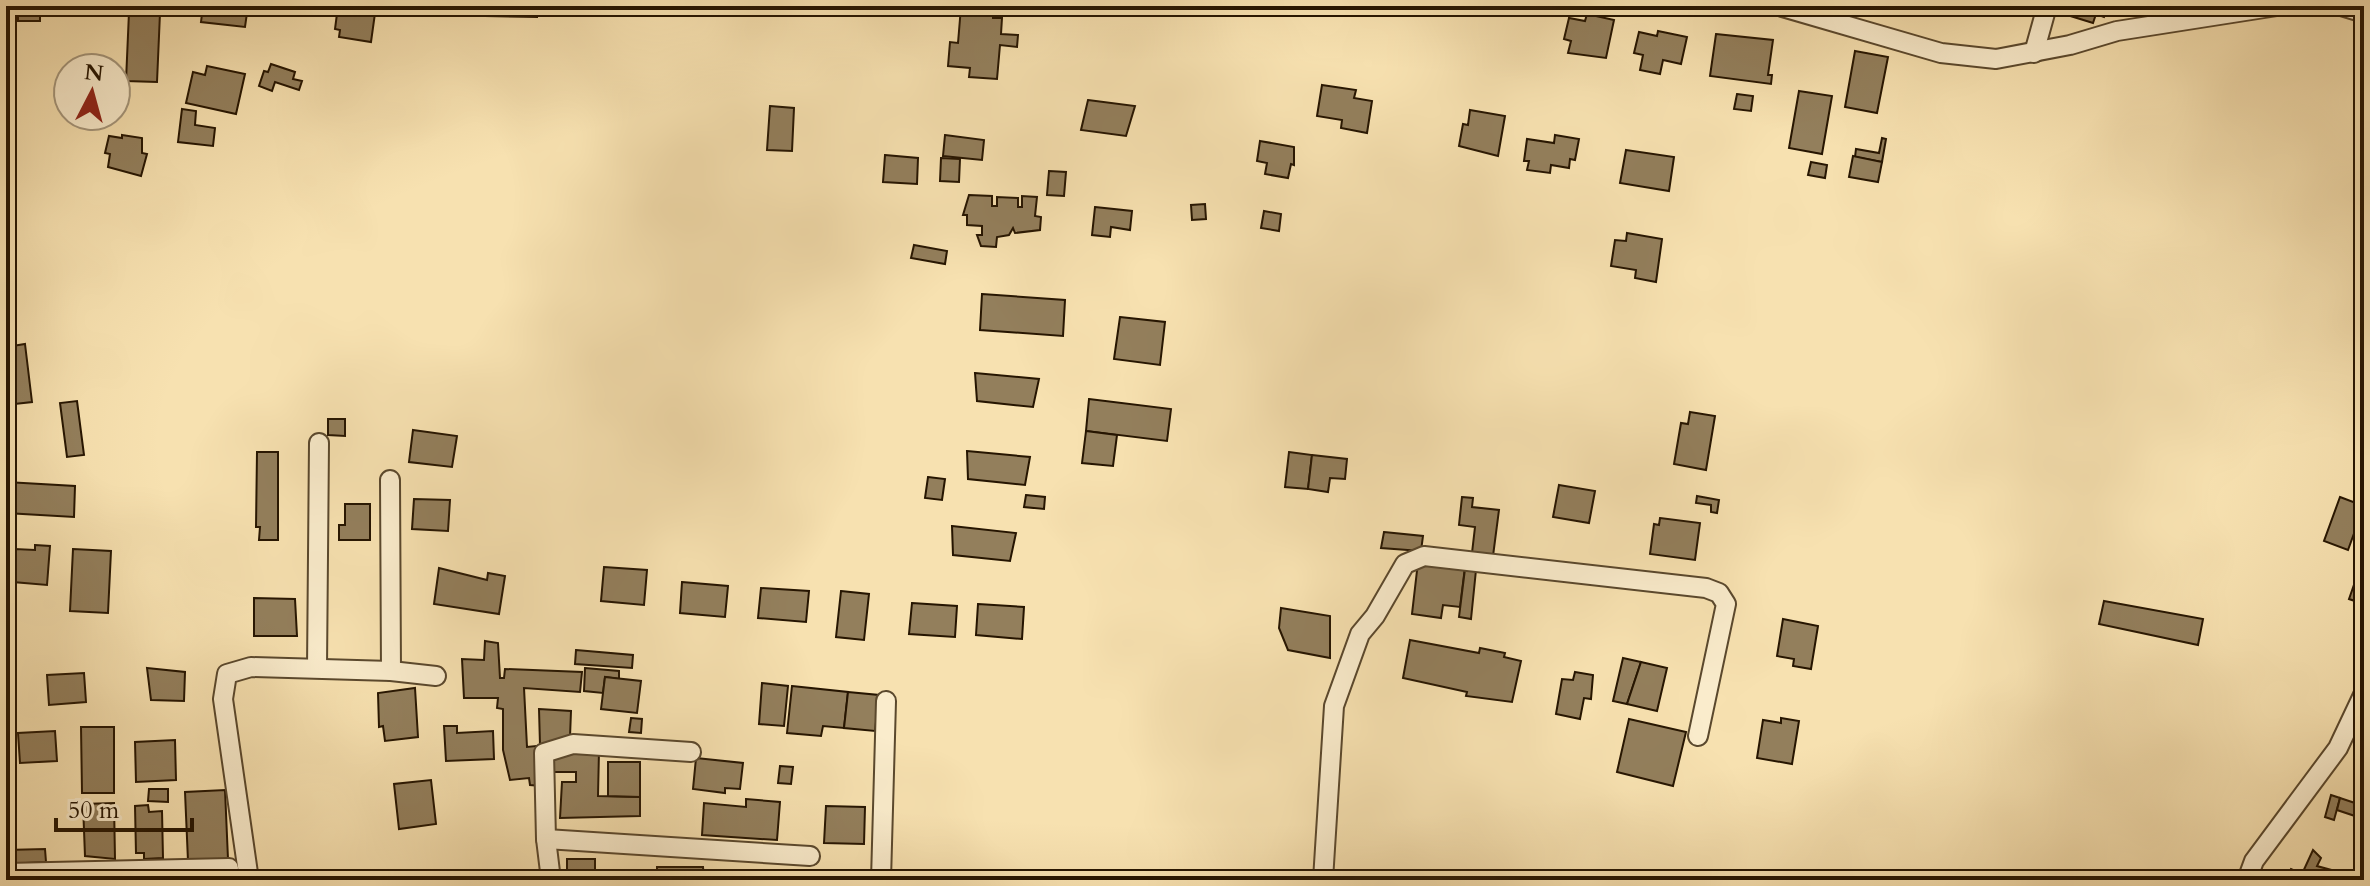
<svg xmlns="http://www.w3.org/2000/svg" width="2370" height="886" viewBox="0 0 2370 886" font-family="Cardo,serif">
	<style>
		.building { fill: #937f5c; stroke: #261501; stroke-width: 2 }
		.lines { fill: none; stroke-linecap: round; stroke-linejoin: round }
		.minor-casing { stroke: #5a482d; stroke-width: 22 }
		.minor { stroke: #faeccc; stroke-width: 18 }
	</style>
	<rect width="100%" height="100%" fill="#f7e1b0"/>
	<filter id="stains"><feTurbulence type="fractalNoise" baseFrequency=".0025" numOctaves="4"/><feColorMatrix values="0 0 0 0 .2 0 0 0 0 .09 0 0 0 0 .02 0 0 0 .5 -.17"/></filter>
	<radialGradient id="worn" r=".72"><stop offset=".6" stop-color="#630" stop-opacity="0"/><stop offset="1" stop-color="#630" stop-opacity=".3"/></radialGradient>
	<!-- building -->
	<g class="building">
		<rect x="18" y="6" width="22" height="15"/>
		<polygon points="203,6 248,6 245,27 201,22"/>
		<polygon points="338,6 376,6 371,42 339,37 340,30 335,29"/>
		<polygon points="487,6 537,6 537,17 486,16"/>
		<polygon points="2067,6 2104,6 2108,7 2104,17 2096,14 2093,23 2064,14"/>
		<polygon points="961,7 993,10 993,18 1002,18 1001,34 1018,35 1017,47 1000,45 997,79 969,77 970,68 948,66 950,42 958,43"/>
		<polygon points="129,12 160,13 157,82 126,81"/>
		<polygon points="1587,14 1614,20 1606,58 1568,53 1571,41 1564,39 1569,18 1585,21"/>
		<polygon points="1658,31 1687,37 1681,64 1663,60 1660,74 1640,70 1643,55 1634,53 1639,32 1657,36"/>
		<polygon points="1716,34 1773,40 1768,75 1772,75 1771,84 1710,76"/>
		<polygon points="1855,51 1888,57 1877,113 1845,107"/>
		<polygon points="271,64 295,72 293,79 302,81 299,90 275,82 272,91 259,86 264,71 268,72"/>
		<polygon points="207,66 245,74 236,114 186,103 193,72 205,75"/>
		<polygon points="1322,85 1356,90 1354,98 1372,101 1367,133 1341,128 1342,120 1317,116"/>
		<polygon points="1799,91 1832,96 1822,154 1789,148"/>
		<polygon points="1737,94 1753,96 1751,111 1734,109"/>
		<polygon points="1088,100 1135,106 1126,136 1081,130"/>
		<polygon points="770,106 794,108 792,151 767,150"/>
		<polygon points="182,109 196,111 195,125 215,128 213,146 178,142"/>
		<polygon points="1470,110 1505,116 1498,156 1459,146 1463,124 1468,125"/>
		<polygon points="122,135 142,138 142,153 147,154 141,176 108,167 110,154 105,153 109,136 122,138"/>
		<polygon points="945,135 984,140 982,160 943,156"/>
		<polygon points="1555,135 1579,139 1575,160 1570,159 1569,168 1551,165 1550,173 1527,170 1529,161 1524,161 1527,139 1554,143"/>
		<polygon points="1882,138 1886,139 1882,162 1855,157 1856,149 1879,153"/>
		<polygon points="1260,141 1294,147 1294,165 1291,164 1288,178 1265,174 1267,163 1257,161"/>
		<polygon points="1626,150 1674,157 1669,191 1620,183"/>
		<polygon points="885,155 918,158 917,184 883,182"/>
		<polygon points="1853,156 1882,162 1878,182 1849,177"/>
		<polygon points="941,158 960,159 959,182 940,181"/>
		<polygon points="1811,162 1827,165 1825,178 1808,175"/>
		<polygon points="1049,171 1066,172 1064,196 1047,195"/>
		<polygon points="969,195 992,196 992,206 997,206 997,197 1018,198 1018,207 1022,207 1022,196 1037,197 1035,216 1041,217 1040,230 1015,233 1013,228 1009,235 997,237 996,247 981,246 977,235 982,235 982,226 967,225 967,215 963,215"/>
		<polygon points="1205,204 1206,219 1192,220 1191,205"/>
		<polygon points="1095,207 1132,211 1130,230 1111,227 1110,237 1092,235"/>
		<polygon points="1264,211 1281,214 1279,231 1261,228"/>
		<polygon points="1627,233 1662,239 1656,282 1635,278 1636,270 1611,266 1615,240 1626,241"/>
		<polygon points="914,245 947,251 945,264 911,258"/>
		<polygon points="982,294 1065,300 1063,336 980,330"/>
		<polygon points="1120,317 1165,322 1160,365 1114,359"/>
		<polygon points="25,344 32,402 6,405 6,347"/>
		<polygon points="975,373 1039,379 1033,407 977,401"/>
		<polygon points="1089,399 1171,409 1167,441 1086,431"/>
		<polygon points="77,401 84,455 67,457 60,403"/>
		<polygon points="1690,412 1715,416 1706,470 1674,464 1681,423 1688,424"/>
		<polygon points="328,419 345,419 345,436 328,435"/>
		<polygon points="413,430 457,436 452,467 409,462"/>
		<polygon points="1086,431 1117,435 1113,466 1082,463"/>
		<polygon points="967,451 1030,457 1025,485 968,479"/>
		<polygon points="257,452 278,452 278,540 259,540 260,527 256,527"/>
		<polygon points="1289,452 1312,455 1308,489 1285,487"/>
		<polygon points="1312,455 1347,459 1345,479 1330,478 1328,492 1308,489"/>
		<polygon points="928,477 945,479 942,500 925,498"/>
		<polygon points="6,482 75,486 74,517 6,513"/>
		<polygon points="1559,485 1595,491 1589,523 1553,517"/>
		<polygon points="1026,495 1045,497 1044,509 1024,507"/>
		<polygon points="1697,496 1719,500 1717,513 1711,512 1711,505 1696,503"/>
		<polygon points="1462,497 1473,498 1472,507 1499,510 1493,556 1472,553 1475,527 1459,525"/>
		<polygon points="2340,497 2364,506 2348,550 2324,541"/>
		<polygon points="414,499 450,500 448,531 412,529"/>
		<polygon points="345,504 370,504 370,540 339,540 339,525 345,525"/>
		<polygon points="1660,518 1700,523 1695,560 1650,554 1654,524 1659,525"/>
		<polygon points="952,526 1016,533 1010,561 953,555"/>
		<polygon points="1384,532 1423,536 1421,551 1381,548"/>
		<polygon points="35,545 50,546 47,585 13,582 15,549 35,550"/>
		<polygon points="73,549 111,551 108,613 70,611"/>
		<polygon points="2364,556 2364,604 2349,599"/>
		<polygon points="1418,562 1465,567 1460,607 1443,605 1441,618 1412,614"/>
		<polygon points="604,567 647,570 644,605 601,601"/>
		<polygon points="439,568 487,580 488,573 505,576 499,614 434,604"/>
		<polygon points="1465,569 1476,570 1471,619 1459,617"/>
		<polygon points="682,582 728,586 725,617 680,613"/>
		<polygon points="761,588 809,591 806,622 758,618"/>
		<polygon points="841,591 869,594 864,640 836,637"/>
		<polygon points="254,598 295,599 297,636 254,636"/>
		<polygon points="2104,601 2203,619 2198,645 2099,624"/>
		<polygon points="912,603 957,606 955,637 909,634"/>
		<polygon points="978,604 1024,607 1022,639 976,635"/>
		<polygon points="1281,608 1330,616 1330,658 1288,650 1279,628"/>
		<polygon points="1783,619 1818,626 1811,669 1793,666 1794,659 1777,656"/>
		<polygon points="1410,640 1479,653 1480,648 1505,653 1504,657 1521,661 1512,702 1466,696 1467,692 1403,678"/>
		<polygon points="485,641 498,643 500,678 504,678 505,669 582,672 580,692 524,688 527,747 536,746 541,786 530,785 529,778 510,780 503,750 503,709 497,708 498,698 464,698 462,659 484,660"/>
		<polygon points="576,650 633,655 632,668 575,664"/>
		<polygon points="1623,658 1641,662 1627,704 1613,701"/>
		<polygon points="1641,662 1667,668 1657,711 1627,704"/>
		<polygon points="147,668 185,672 184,701 151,700"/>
		<polygon points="585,668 619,671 619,679 605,677 603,693 584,691"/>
		<polygon points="1575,672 1593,675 1591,699 1584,698 1580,719 1556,714 1562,679 1573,680"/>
		<polygon points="84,673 86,702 49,705 47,675"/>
		<polygon points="605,677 641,681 637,713 601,709"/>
		<polygon points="762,683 788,686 784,726 759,724"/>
		<polygon points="792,686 848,692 844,728 823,726 821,736 787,733"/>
		<polygon points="415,688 418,737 385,741 383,726 379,727 378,693"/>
		<polygon points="848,692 879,695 875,731 844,728"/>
		<polygon points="539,709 571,711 570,737 540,745"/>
		<polygon points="631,718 642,719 641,733 629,732"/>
		<polygon points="1781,718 1799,721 1792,764 1757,758 1763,720 1781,723"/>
		<polygon points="1629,719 1686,732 1673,786 1617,772"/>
		<polygon points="444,726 457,726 457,733 493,731 494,759 446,761"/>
		<polygon points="81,727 114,727 114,793 82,793"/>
		<polygon points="55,731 57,761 20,763 18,733"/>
		<polygon points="175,740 176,780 136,782 135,742"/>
		<polygon points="599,751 598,796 640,797 640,816 560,818 562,782 576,782 576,772 549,772 549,754"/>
		<polygon points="696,758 743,763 740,789 725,788 725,793 693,789"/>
		<polygon points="608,762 640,762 640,797 608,796"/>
		<polygon points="780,766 793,767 791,784 778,783"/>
		<polygon points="431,780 436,824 399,829 394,784"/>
		<polygon points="149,789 168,789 168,802 148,801"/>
		<polygon points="225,790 228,859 188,861 185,792"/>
		<polygon points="2331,795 2340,798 2334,820 2325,817"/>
		<polygon points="2340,798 2364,806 2364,819 2337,810"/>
		<polygon points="746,799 780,802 777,840 702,835 704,803 746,807"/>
		<polygon points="114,803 115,859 85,856 83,804"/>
		<polygon points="148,805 149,812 162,811 163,858 144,859 144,853 136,853 135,806"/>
		<polygon points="826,806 865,807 864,844 824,843"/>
		<polygon points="45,849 46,862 6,864 6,850"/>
		<polygon points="2313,850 2321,858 2317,866 2335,871 2331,880 2285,880 2291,869 2302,874"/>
		<polygon points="567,859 595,859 595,880 578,880 578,874 567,874"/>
		<polygon points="657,867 703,867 704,880 657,880"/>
	</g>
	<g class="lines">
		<!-- minor casing -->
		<g class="minor-casing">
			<g id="minor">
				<polyline points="1779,6 1941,53 1996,59 2070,45 2117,31 2277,6"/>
				<polyline points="2341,6 2364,13"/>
				<polyline points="2034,53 2047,6"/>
				<polyline points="317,668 319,443"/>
				<polyline points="391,671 436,676"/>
				<polyline points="546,839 810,856"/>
				<polyline points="6,873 229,868"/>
				<polyline points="249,880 223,699 227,674 251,667 391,671 390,480"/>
				<polyline points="551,880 546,839 544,753 573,744 691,752"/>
				<polyline points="881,880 886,701"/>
				<polyline points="1323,880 1334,706 1360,634 1375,616 1405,564 1424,556 1706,588 1719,593 1726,604 1698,736"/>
				<polyline points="2247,880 2254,861 2338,748 2364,693"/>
			</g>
		</g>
		<!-- minor -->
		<use href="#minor" class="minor"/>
	</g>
	<!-- margin -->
	<rect width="2370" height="886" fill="none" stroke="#f7e1b0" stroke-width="32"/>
	<rect x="8" y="8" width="2354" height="870" fill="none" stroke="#261501" stroke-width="4"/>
	<rect x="16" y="16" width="2338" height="854" fill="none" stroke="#261501" stroke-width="2"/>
	<!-- north arrow -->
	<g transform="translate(92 92) rotate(6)"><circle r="38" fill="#faeccc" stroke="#a5967b" stroke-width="2"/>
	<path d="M0-6L14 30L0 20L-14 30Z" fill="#8f2418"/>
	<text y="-12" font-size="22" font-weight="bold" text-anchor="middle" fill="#261501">N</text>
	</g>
	<!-- scale -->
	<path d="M56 818v12h136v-12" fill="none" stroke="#261501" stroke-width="4"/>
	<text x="68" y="818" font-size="24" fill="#261501" stroke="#faeccc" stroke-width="6" paint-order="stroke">50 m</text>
	<rect width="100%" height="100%" filter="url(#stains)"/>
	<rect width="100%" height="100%" fill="url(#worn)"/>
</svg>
